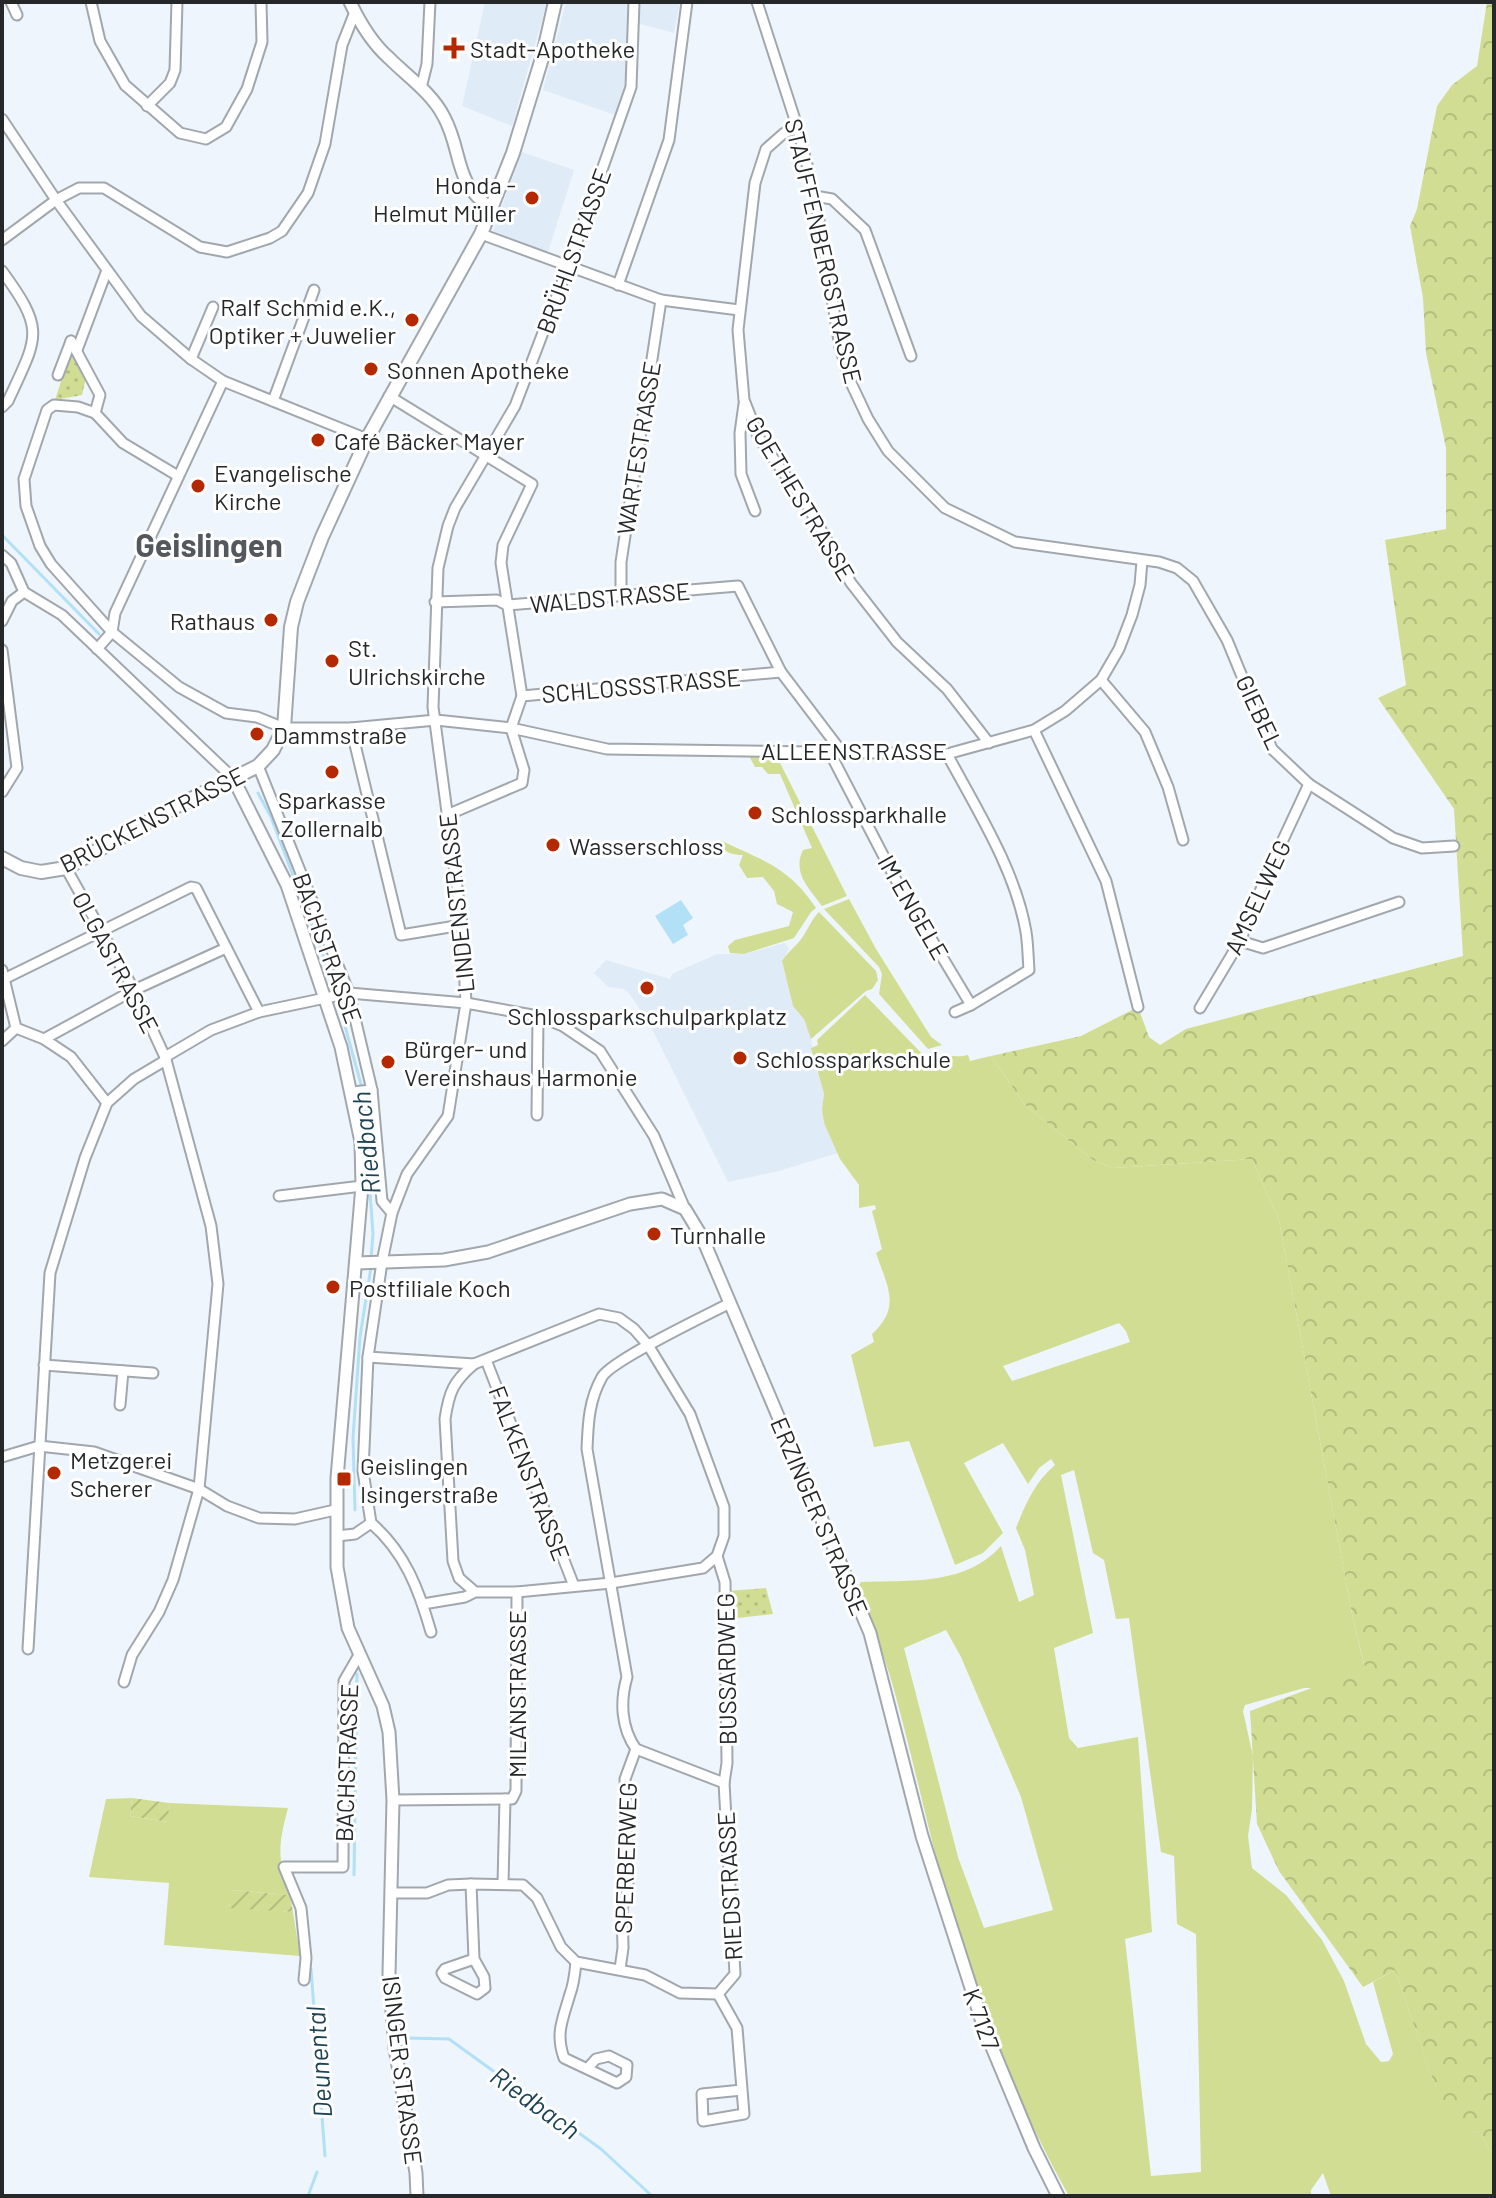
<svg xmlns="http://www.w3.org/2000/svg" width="1496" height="2198" viewBox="0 0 1496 2198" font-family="Barlow,sans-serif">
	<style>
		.built { fill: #e0ebf8 }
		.grass { fill: #d1dd92; fill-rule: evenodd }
		.forest { fill: url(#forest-crowns) }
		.park { fill: url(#park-dots) }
		.garden { fill: url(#garden-furrows) }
		.water { fill: #b1e0f7 }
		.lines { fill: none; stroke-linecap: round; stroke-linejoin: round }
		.stream { stroke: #b1e0f7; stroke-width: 3 }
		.minor-casing { stroke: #a1a7ad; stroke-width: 13 }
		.tertiary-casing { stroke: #a1a7ad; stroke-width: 15 }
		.secondary-casing { stroke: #a1a7ad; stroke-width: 16 }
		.minor { stroke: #fff; stroke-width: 9 }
		.tertiary { stroke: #fff; stroke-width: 11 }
		.secondary { stroke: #fff; stroke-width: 12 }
		.poi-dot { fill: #b42902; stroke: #fff; stroke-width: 3 }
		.labels { text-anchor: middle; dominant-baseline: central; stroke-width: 6; stroke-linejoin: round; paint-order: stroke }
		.poi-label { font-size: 24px; fill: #252729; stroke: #fff; text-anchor: start }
		.street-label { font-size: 24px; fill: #252729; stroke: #fff }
		.water-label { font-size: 26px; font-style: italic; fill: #1e4454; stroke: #fff }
		.district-label { font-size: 32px; font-weight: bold; fill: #53585e; stroke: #fff }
	</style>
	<defs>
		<pattern id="forest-crowns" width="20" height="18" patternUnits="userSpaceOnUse" patternTransform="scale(2)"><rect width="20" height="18" fill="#d1dd92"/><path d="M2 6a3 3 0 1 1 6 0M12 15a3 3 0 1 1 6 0" fill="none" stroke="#b3be7e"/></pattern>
		<pattern id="park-dots" width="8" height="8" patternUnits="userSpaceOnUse" patternTransform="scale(2)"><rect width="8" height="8" fill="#d1dd92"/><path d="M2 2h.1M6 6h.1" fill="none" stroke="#b3be7e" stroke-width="1.8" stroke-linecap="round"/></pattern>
		<pattern id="garden-furrows" width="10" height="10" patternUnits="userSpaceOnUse" patternTransform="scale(2)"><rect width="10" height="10" fill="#d1dd92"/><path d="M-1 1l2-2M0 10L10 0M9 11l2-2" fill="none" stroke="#b3be7e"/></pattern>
	</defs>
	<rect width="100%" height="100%" fill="#eff5fc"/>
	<!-- built -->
	<g class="built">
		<polygon points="485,2 547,2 512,126 462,106"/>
		<polygon points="566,2 680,2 674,33 640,24 627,25 626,81 615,115 543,90"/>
		<polygon points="522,152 574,170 547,255 492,233"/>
		<polygon points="785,943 789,949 782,962 793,1006 804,1019 811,1039 816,1068 824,1094 822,1109 824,1123 838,1153 779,1171 728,1182 649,1023 629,993 624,989 608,987 594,973 606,960 670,979 672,974 717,954 744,954"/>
	</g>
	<!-- grass -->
	<g class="grass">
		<path d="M749 756 777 757 847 896 822 906C809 888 792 873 803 850L812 848 780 774H768L762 767H755Z"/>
		<path d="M720 840C763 861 788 866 816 908L811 912 794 938 744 954 730 953 728 946 735 940 789 926 793 912 777 904 774 891 763 877 747 878 739 865 743 855C733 855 727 853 719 846Z"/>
		<polygon points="849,899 876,949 931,1037 942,1045 928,1049 879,994 882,974 879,967 824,909"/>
		<path d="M819 912 876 971 878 980 872 989 866 991 811 1039 804 1019 793 1006 782 961C788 951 798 945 804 935 809 927 812 919 819 912Z"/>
		<path d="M865 995 930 1062C944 1051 954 1059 968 1055L970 1061 991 1056 1025 1105 1093 1160 1113 1168 1252 1159 1279 1220 1352 1614 1365 1669 1314 1688H1304L1245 1705 1243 1711 1253 1756 1252 1809 1248 1836 1252 1868 1286 1895 1322 1940 1344 1981 1366 2044 1381 2062 1389 2061 1393 2054 1373 1982 1395 1970 1450 2128 1479 2132 1494 2157V2196H1331L1323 2173 1311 2190V2196H1069C1026 2120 988 2028 961 1945 934 1860 917 1772 893 1686 884 1653 870 1621 857 1589L861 1582C910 1580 965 1586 1001 1546L1019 1602 1034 1595 1025 1550 1016 1528C1026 1503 1035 1482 1055 1465L1051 1459 1039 1468 1028 1484 1003 1443 964 1463 1003 1533 983 1553 955 1565 909 1441 874 1447 851 1355 874 1342 872 1334C902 1307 887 1286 876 1253L882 1249 872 1211 876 1209 875 1205 859 1208V1185L840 1159 824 1123 822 1109 824 1094 811 1048 818 1045 817 1040ZM1119 1323 1126 1331 1130 1342 1012 1381 1003 1366ZM1074 1470 1093 1553 1104 1560 1116 1619 1129 1618 1161 1852 1174 1856 1177 1924 1196 1934 1201 2172 1151 2176 1125 1939 1152 1932 1138 1737 1078 1748 1069 1738 1054 1648 1093 1633 1061 1475ZM946 1630 961 1657 1021 1797 1053 1910 984 1928 958 1857 904 1648Z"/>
		<path d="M132 1798 130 1816 167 1822 169 1803 288 1808C278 1846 277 1857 290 1895L232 1890 229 1907 293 1912 300 1956 164 1945 169 1883 89 1877 106 1799Z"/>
	</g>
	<!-- forest -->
	<polygon class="forest" points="1487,2 1494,2 1494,2157 1479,2132 1450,2129 1395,1970 1363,1987 1279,1871 1257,1824 1250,1711 1365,1668 1352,1614 1279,1220 1252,1159 1113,1168 1093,1160 1025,1105 991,1056 1081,1036 1138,1007 1149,1037 1160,1045 1186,1029 1463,956 1454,809 1378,698 1406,685 1385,540 1446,529 1446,448 1426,353 1423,298 1410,226 1417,209 1437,106 1452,85 1477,66"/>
	<!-- park -->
	<g class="park">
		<polygon points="71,350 86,378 82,395 55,400"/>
		<polygon points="766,1588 773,1614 729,1619 728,1591"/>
	</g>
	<!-- garden -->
	<g class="garden">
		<polygon points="132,1798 169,1803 168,1822 130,1816"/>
		<polygon points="231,1890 290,1895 293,1912 229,1908"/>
	</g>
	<!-- water -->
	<polygon class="water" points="681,900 693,918 683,925 688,935 673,944 655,916"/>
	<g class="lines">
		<!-- stream -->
		<g class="stream">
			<polyline points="2,535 99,634"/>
			<polyline points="258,793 271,817 332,979 362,1088"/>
			<polyline points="363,1095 373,1234 371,1259"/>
			<polyline points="355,1510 353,1438 360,1337 371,1267"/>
			<polyline points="354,1875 357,1674"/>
			<polyline points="311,1969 325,2156"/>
			<polyline points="406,2038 449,2039 601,2149 652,2196"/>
			<polyline points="308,2196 317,2172"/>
		</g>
		<!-- minor casing -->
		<g class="minor-casing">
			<g id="minor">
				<polyline points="11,2 17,15"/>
				<polyline points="91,2 100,41 125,85 180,133 206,139 226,127 247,89 262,42 261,2"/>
				<polyline points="757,2 797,126 815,196 840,347 851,383 868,419 888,451 945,508 1015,542 1159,562 1177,568 1193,581 1227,640 1272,749 1309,784 1393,838 1422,848 1454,846"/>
				<polyline points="421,88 427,64 430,2"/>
				<polyline points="147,106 170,83 175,70 177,2"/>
				<polyline points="2,119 56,200 141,316 191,359 223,381 367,439"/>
				<polyline points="797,126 783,134 766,149 755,183 738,330 744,400 759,438 808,507 851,583 897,642 947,689 989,743"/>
				<polyline points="815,196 832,199 865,230 911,356"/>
				<polyline points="481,234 661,300 739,310"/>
				<polyline points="2,240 56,200 79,188 104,188 200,247 227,252 270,238 282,231 308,193 325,144 342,45 355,12"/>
				<path d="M2 271C46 331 38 336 8 401L2 407"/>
				<polyline points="618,285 669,140 687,2"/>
				<polyline points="71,341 100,395 95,413"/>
				<polyline points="77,350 107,270"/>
				<polyline points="191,359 213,307"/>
				<polyline points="58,375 71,341"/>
				<polyline points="389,396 532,484 503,545 501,563 522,696 511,728"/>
				<polyline points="273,401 314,290"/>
				<polyline points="744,404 740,433 741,474 755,511"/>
				<polyline points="178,476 123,443 95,413 78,407 54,405 47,410 24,479 26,506 40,546 51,564 112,632 179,687 226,713 257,717 284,728 351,728 436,720 511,728 607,749 947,754 1034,730 1065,711 1101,680 1119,649 1132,615 1140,585 1142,561"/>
				<polyline points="2,555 11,563 24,592 62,615 233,778"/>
				<polyline points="621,596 621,562 661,300"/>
				<polyline points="435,602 497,600 507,605 738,586 781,672 841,751"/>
				<polyline points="2,621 12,601 24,592"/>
				<polyline points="97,649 112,632 115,613 223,381"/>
				<polyline points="2,650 17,768 2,792"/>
				<polyline points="1101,680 1145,732 1168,787 1183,840"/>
				<polyline points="522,696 781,672"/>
				<polyline points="351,728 401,935 462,925"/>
				<polyline points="1034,730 1106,881 1138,1007"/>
				<polyline points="829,751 896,880 971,1005 955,1012"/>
				<path d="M947 754C976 808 1016 871 1026 932 1028 944 1028 957 1029 970L971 1005"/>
				<polyline points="258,766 349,993 372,1090 382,1201 392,1213"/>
				<polyline points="447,815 522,783 524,770 511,728"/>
				<polyline points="66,868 134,990 165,1057"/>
				<polyline points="1240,941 1263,948 1399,902"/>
				<polyline points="2,970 16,1028 44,1039 71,1057 107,1103"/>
				<polyline points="4,979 191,887 196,888 259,1012"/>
				<polyline points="1200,1008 1240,941 1268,872 1309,784"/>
				<polyline points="44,1039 134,990 226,948"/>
				<polyline points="2,1041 16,1028"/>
				<polyline points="352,1092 372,1090"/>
				<polyline points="537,1115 538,1016"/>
				<polyline points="279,1196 362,1186"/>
				<polyline points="368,1357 474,1364"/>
				<polyline points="486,1360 574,1586"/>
				<polyline points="44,1365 153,1373"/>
				<polyline points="120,1405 123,1371"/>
				<polyline points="2,1457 39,1446 94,1452 199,1489 227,1506 259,1518 295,1519 335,1510"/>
				<path d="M371 1523C405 1552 419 1590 431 1632"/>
				<polyline points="337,1536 355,1534 371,1523 363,1471 368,1357 382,1262 392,1213 407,1174 448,1116 466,1003 462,925 433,707 438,568 448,526 455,508 515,406 568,267 631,87 634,2"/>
				<polyline points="717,1556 725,1582 727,1763 724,1783"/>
				<path d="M423 1604 465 1597 475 1592H517L611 1583 703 1568 717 1556 724 1536V1507L690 1414 648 1345 634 1329 619 1318 599 1314 474 1364C453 1382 449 1392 445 1419L453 1561 459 1578 475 1592"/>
				<polyline points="28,1649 50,1273 85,1158 107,1103 134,1079 166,1060 165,1057 211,1030 259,1012 349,993 466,1003 538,1016 563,1026 600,1051 654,1136 685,1209"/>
				<polyline points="124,1682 132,1655 159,1612 173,1580 199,1489 218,1284 211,1226 166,1060"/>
				<polyline points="393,1800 505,1799"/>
				<polyline points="471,1884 474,1959 484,1977 485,1988 477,1994 445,1978 442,1973 445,1969 474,1959"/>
				<polyline points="503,1884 505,1799 512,1799 516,1791 517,1592"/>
				<path d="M392 1893H427L448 1885 471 1884 523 1885 537 1898 561 1947 576 1962 645 1975 680 1993 718 1994 735 1974 724 1783 636 1749C621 1728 620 1701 627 1677L587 1449C588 1423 589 1400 602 1377 612 1360 707 1315 730 1303"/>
				<path d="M576 1962C575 1972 574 1984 570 1994 563 2019 555 2033 564 2058L617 2083 626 2077 627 2065 609 2056 596 2059 587 2069"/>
				<polyline points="620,1969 623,1948 622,1909 628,1889 625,1779 636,1749"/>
				<polyline points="304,1980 306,1958 301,1908 284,1867 343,1867 344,1681 359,1655"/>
				<polyline points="718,1994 737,2028 744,2114 703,2121 702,2094 742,2090"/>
			</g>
		</g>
		<!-- tertiary casing -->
		<g class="tertiary-casing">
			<g id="tertiary">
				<path d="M350 2C359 21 373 44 389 58 407 76 432 93 444 117 463 152 453 183 491 208"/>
				<polyline points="233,778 287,885 341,1047 361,1142 362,1186 337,1478 337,1567 348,1628 383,1706 389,1732 393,1800 389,1974 395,2048 416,2173 417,2196"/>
				<polyline points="356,1263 444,1260 488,1252 630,1204 662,1199 685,1209 702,1237 870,1633 922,1836 984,2028 1034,2148 1058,2196"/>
			</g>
		</g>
		<!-- secondary casing -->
		<g class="secondary-casing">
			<polyline id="secondary" points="2,858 21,868 41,872 66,868 173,808 258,766 273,750 284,728 291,627 297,602 322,537 367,439 481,234 513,153 543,55 555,2"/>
		</g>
		<!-- minor -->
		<use href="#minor" class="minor"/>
		<!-- tertiary -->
		<use href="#tertiary" class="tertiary"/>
		<!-- secondary -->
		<use href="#secondary" class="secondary"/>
	</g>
	<!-- markers -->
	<g class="poi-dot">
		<path d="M450 36h8v8h8v8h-8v8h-8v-8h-8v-8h8z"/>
		<circle cx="532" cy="198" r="8"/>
		<circle cx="412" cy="320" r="8"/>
		<circle cx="371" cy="369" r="8"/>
		<circle cx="318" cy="440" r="8"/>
		<circle cx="198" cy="486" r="8"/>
		<circle cx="271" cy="620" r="8"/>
		<circle cx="332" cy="661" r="8"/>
		<circle cx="257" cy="734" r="8"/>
		<circle cx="332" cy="772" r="8"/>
		<circle cx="755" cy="813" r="8"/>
		<circle cx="553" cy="845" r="8"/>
		<circle cx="647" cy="988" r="8"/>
		<circle cx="740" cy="1058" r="8"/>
		<circle cx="388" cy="1062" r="8"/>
		<circle cx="654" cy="1234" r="8"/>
		<circle cx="333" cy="1287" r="8"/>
		<circle cx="54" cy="1473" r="8"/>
		<rect x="336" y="1471" width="16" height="16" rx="4"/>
	</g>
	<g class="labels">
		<!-- poi labels -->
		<g class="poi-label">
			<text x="470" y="48">Stadt-Apotheke</text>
			<text x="516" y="184" text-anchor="end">Honda -<tspan x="516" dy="28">Helmut Müller</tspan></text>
			<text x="396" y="306" text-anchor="end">Ralf Schmid e.K.,<tspan x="396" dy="28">Optiker + Juwelier</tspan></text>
			<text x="387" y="369">Sonnen Apotheke</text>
			<text x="334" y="440">Café Bäcker Mayer</text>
			<text x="214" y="472">Evangelische<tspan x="214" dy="28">Kirche</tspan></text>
			<text x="255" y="620" text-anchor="end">Rathaus</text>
			<text x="348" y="647">St.<tspan x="348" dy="28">Ulrichskirche</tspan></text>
			<text x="273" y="734">Dammstraße</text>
			<text x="332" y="799" text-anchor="middle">Sparkasse<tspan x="332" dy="28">Zollernalb</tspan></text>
			<text x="771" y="813">Schlossparkhalle</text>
			<text x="569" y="845">Wasserschloss</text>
			<text x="647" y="1015" text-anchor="middle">Schlossparkschulparkplatz</text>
			<text x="404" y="1048">Bürger- und<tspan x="404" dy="28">Vereinshaus Harmonie</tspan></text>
			<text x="756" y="1058">Schlossparkschule</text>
			<text x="670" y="1234">Turnhalle</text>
			<text x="349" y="1287">Postfiliale Koch</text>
			<text x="70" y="1459">Metzgerei<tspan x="70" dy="28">Scherer</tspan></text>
			<text x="360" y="1465">Geislingen<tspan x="360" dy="28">Isingerstraße</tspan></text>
		</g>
		<!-- street labels -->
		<g class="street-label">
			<text transform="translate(573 251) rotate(-70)">BRÜHLSTRASSE</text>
			<text transform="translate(824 251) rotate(77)">STAUFFENBERGSTRASSE</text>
			<text transform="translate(638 448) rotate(-81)">WARTESTRASSE</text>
			<text transform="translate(801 498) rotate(59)">GOETHESTRASSE</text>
			<text transform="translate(610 597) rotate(-5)">WALDSTRASSE</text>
			<text transform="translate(641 685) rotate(-5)">SCHLOSSSTRASSE</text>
			<text transform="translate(1260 712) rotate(65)">GIEBEL</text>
			<text x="854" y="750">ALLEENSTRASSE</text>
			<text transform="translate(152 819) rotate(-27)">BRÜCKENSTRASSE</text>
			<text transform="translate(1257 897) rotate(-65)">AMSELWEG</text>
			<text transform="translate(456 903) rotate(-96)">LINDENSTRASSE</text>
			<text transform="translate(914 907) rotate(60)">IM ENGELE</text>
			<text transform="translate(328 948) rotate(70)">BACHSTRASSE</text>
			<text transform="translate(116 962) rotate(62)">OLGASTRASSE</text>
			<text transform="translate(530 1473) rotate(69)">FALKENSTRASSE</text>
			<text transform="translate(820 1516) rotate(67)">ERZINGER STRASSE</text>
			<text transform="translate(726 1669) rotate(-91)">BUSSARDWEG</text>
			<text transform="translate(516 1694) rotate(-90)">MILANSTRASSE</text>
			<text transform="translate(346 1763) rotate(-88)">BACHSTRASSE</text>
			<text transform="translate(625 1858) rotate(-88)">SPERBERWEG</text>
			<text transform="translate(729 1886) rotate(-93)">RIEDSTRASSE</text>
			<text transform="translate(982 2019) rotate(70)">K 7127</text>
			<text transform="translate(403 2070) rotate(83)">ISINGER STRASSE</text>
		</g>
		<!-- water labels -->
		<g class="water-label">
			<text transform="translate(365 1143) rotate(-96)">Riedbach</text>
			<text transform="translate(318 2062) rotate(-94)">Deunental</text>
			<text transform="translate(536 2102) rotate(36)">Riedbach</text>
		</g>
		<!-- district labels -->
		<g class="district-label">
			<text x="209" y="544">Geislingen</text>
		</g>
	</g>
	<!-- border -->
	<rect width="1496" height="2198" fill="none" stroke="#252729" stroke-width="8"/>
</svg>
